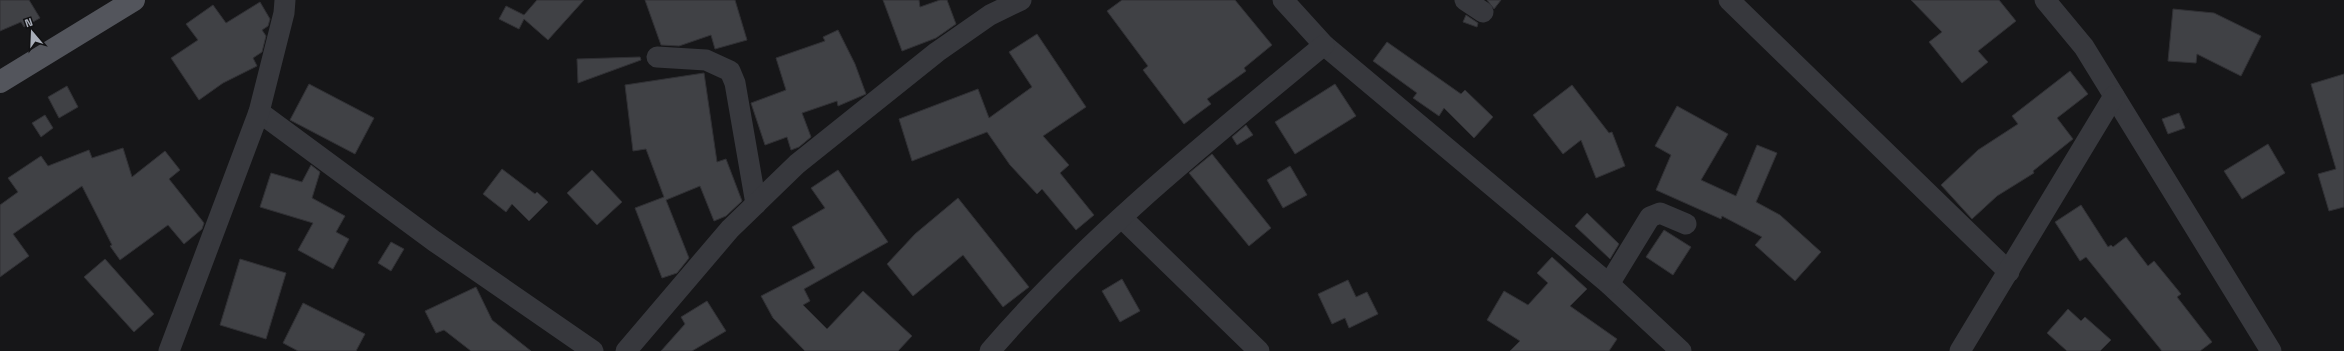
<svg xmlns="http://www.w3.org/2000/svg" width="2344" height="351" viewBox="0 0 2344 351" font-family="'Space Grotesk',sans-serif">
	<style>
		.building { fill: #404145; stroke: #303034 }
		.lines { fill: none; stroke-linecap: round; stroke-linejoin: round }
		.minor { stroke: #37383d; stroke-width: 21 }
		.major { stroke: #53555c; stroke-width: 22 }
	</style>
	<rect width="100%" height="100%" fill="#161618"/>
	<!-- building -->
	<g class="building">
		<polygon points="0,0 29,0 40,18 24,27 21,22 0,31"/>
		<polygon points="537,0 584,0 548,40 524,19 519,29 499,19 506,6 524,15"/>
		<polygon points="645,0 735,0 747,40 715,49 711,35 679,46 661,45"/>
		<polygon points="883,0 919,0 920,7 940,0 947,0 956,24 936,38 902,51"/>
		<polygon points="1122,0 1235,0 1272,45 1244,68 1246,71 1207,99 1211,104 1184,124 1143,70 1148,66 1107,11"/>
		<polygon points="1487,0 1501,0 1494,9"/>
		<polygon points="1911,0 1999,0 2016,21 1978,51 1988,62 1962,83 1929,42 1942,32"/>
		<polygon points="260,2 270,19 268,26 262,30 266,36 262,52 253,58 257,66 223,83 199,100 171,58 198,40 186,24 213,5 226,23"/>
		<polygon points="2173,9 2214,13 2261,36 2241,76 2197,54 2196,63 2168,61"/>
		<polygon points="1466,15 1478,23 1477,27 1463,22"/>
		<polygon points="838,30 855,64 866,94 838,106 837,101 802,113 811,137 799,147 791,150 787,137 765,145 751,103 786,90 776,58 825,41 823,37"/>
		<polygon points="1037,34 1086,107 1043,136 1069,165 1060,173 1094,215 1076,230 1042,189 1037,194 1010,165 987,132 912,161 899,119 978,89 989,118 1032,87 1009,52"/>
		<polygon points="1387,42 1461,94 1465,90 1493,117 1474,138 1444,108 1439,116 1413,98 1417,93 1373,61"/>
		<polygon points="640,57 641,60 578,83 577,59"/>
		<polygon points="2070,71 2088,94 2057,118 2073,139 2033,171 2034,173 1997,196 1972,219 1941,185 1978,150 2018,124 2012,116"/>
		<polygon points="704,73 717,162 726,159 742,201 726,216 714,221 700,186 666,200 689,258 677,273 662,278 635,208 664,197 646,149 633,151 625,85"/>
		<polygon points="2344,74 2344,207 2329,211 2318,174 2336,169 2311,84"/>
		<polygon points="309,84 374,118 355,154 290,120"/>
		<polygon points="1335,84 1356,116 1295,154 1275,122"/>
		<polygon points="1572,85 1609,133 1612,132 1625,166 1596,178 1581,140 1563,154 1533,115"/>
		<polygon points="67,86 78,107 59,118 48,97"/>
		<polygon points="1677,106 1728,134 1701,180 1736,196 1757,145 1777,153 1756,202 1780,215 1821,252 1795,281 1755,245 1762,237 1722,216 1721,219 1656,190 1671,155 1655,146"/>
		<polygon points="2179,113 2185,128 2168,134 2162,119"/>
		<polygon points="45,115 53,128 41,137 32,123"/>
		<polygon points="1246,125 1253,135 1237,145 1232,137"/>
		<polygon points="2268,144 2285,173 2242,199 2224,171"/>
		<polygon points="123,148 132,177 165,151 180,170 169,179 204,223 202,229 184,244 168,225 120,260 110,246 112,245 82,186 13,234 29,256 0,277 0,205 18,192 8,178 41,156 48,166 89,150 92,158"/>
		<polygon points="1212,154 1271,228 1249,246 1189,173"/>
		<polygon points="311,165 320,172 312,198 345,216 336,232 349,239 333,269 298,250 313,223 260,207 271,173 302,182"/>
		<polygon points="1290,166 1307,195 1283,208 1267,180"/>
		<polygon points="502,169 535,194 537,192 548,202 529,221 512,204 506,212 483,194"/>
		<polygon points="592,170 622,202 597,225 567,193"/>
		<polygon points="838,170 888,242 804,289 810,301 803,305 827,329 863,291 912,336 898,351 805,351 773,318 761,296 815,268 792,227 825,208 811,188"/>
		<polygon points="958,198 1029,287 1003,307 963,255 913,296 887,264 915,234"/>
		<polygon points="2081,205 2108,247 2111,245 2113,247 2126,237 2148,266 2154,261 2181,294 2177,297 2212,342 2200,351 2162,351 2086,257 2080,261 2055,222"/>
		<polygon points="1587,213 1619,244 1610,259 1575,226"/>
		<polygon points="1664,230 1691,247 1673,275 1646,257"/>
		<polygon points="391,242 404,249 391,271 378,263"/>
		<polygon points="1552,257 1587,289 1570,306 1617,339 1609,351 1510,351 1520,341 1487,320 1504,291 1528,305 1548,283 1537,273"/>
		<polygon points="105,259 154,314 134,332 84,277"/>
		<polygon points="240,259 286,273 266,339 220,325"/>
		<polygon points="1122,279 1140,311 1120,322 1102,291"/>
		<polygon points="1348,280 1356,297 1367,292 1378,314 1349,328 1345,318 1332,324 1318,294"/>
		<polygon points="476,287 492,320 531,351 471,351 444,330 436,333 425,311"/>
		<polygon points="707,301 726,331 692,351 661,351 685,324 681,317"/>
		<polygon points="303,303 365,334 356,351 298,351 283,343"/>
		<polygon points="2068,309 2081,321 2085,317 2111,340 2100,351 2067,351 2047,333"/>
	</g>
	<g class="lines">
		<!-- minor -->
		<g class="minor">
			<polyline points="1283,0 1324,45 1609,284 1681,351"/>
			<polyline points="1465,0 1483,12"/>
			<polyline points="1729,0 2009,272"/>
			<polyline points="2045,0 2084,47 2271,351"/>
			<polyline points="657,57 706,60 730,71 735,83 756,204"/>
			<polyline points="259,112 434,241 593,351"/>
			<polyline points="1122,218 1259,351"/>
			<polyline points="1609,284 1650,217 1660,213 1686,224"/>
			<polyline points="169,351 259,112 284,13 285,0"/>
			<polyline points="626,351 730,229 797,164 937,52 990,15 1021,0"/>
			<path d="M990 351C1088 237 1208 141 1324 45"/>
			<polyline points="1960,351 2114,96"/>
		</g>
		<!-- major -->
		<polyline class="major" points="0,82 134,0"/>
	</g>
	<!-- north arrow -->
	<g transform="translate(32 32) rotate(341)" stroke="#111113" stroke-width="3" paint-order="stroke">
	<path d="M0-3L7 15L0 10L-7 15Z" fill="#a8adb8"/>
	<text y="-6" font-size="11" font-weight="bold" text-anchor="middle" fill="#a8adb8">N</text>
	</g>
</svg>
